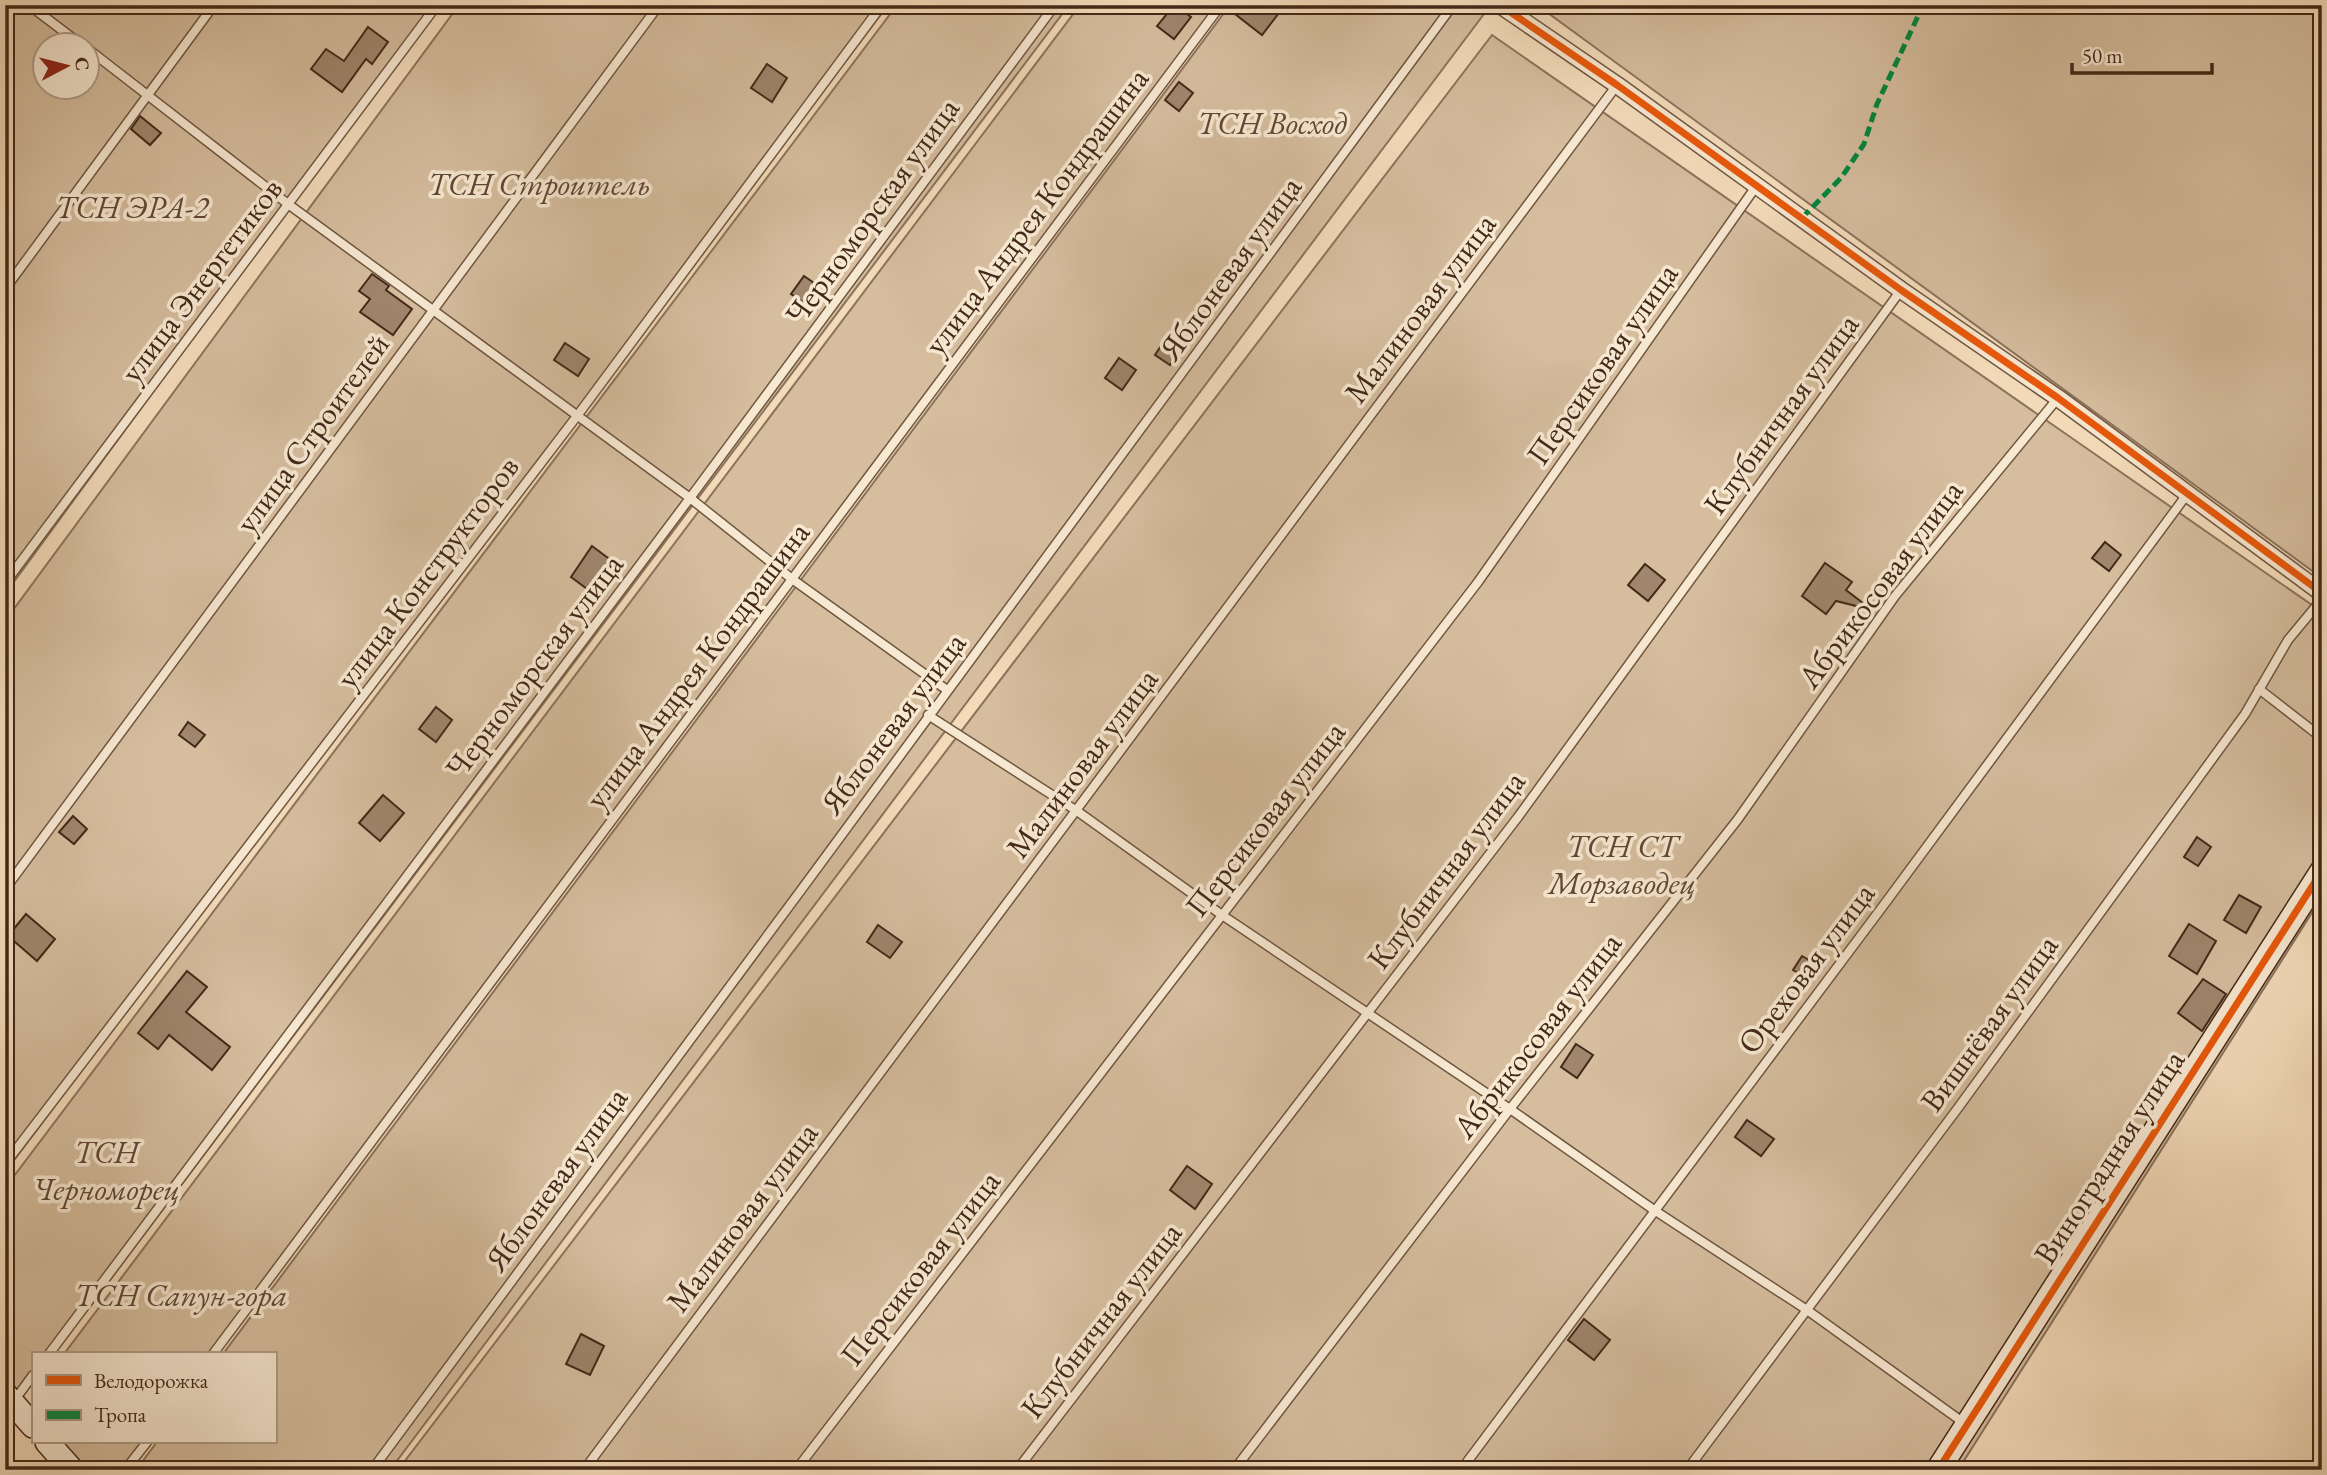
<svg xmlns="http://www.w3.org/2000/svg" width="2327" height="1475" viewBox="0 0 2327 1475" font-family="'EB Garamond',serif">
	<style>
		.green { fill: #d5bd9e; stroke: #8c735b; stroke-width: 2; fill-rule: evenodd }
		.building { fill: #9f866c; stroke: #432918; stroke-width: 2 }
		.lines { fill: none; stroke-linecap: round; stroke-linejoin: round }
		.lane-casing { stroke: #6f5640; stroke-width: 11 }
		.street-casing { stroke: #6f5640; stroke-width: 19 }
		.secondary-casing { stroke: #432918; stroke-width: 26 }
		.lane { stroke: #f7e8d2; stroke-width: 8 }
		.street { stroke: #f7e8d2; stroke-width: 16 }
		.secondary { stroke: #f7e8d2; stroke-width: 23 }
		.quiet { stroke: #00873e; stroke-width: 5; stroke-dasharray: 10 5; stroke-linecap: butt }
		.cycleway-casing { stroke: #f7e8d2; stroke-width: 11 }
		.cycleway { stroke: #e8590c; stroke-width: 7 }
		.labels { text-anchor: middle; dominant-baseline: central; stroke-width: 7; stroke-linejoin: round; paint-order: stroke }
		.park-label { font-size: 32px; font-style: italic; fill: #604733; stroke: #f7e8d2 }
		.street-label { font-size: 32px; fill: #432918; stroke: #f7e8d2 }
	</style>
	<rect width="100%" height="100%" fill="#f3dbba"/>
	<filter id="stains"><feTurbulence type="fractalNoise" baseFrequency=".00286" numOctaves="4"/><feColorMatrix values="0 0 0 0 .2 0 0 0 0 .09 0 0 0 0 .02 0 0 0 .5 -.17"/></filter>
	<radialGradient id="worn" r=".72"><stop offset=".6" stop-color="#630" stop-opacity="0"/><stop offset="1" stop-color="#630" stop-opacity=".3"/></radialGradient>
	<!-- green -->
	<g class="green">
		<path d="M5 5H436L5 594ZM46 46H88V88H46Z"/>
		<polygon points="459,5 888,5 5,1172 5,621"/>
		<polygon points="897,5 1069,5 54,1354 33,1354 33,1382 19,1401 5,1387 5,1188"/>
		<polygon points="1080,5 1217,5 208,1354 64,1354"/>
		<polygon points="1230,5 1481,5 1487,10 390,1470 136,1470 157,1442 275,1442 275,1354 223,1354"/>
		<polygon points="1537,5 2322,5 2322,578"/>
		<polygon points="1492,35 2322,612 2322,897 1958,1470 398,1470"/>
		<polygon points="58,1442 143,1442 122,1470 81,1470"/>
	</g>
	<!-- building -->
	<g class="building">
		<polygon points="1174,5 1191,17 1174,39 1157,26"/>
		<polygon points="1242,5 1268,5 1279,13 1262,35 1235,14"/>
		<polygon points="368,27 388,42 372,64 366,59 342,92 311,69 326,49 344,61"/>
		<polygon points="767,64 787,78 772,102 751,88"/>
		<polygon points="1179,82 1193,93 1179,111 1165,100"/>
		<polygon points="140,116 161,133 150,145 131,129"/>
		<polygon points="372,274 389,286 386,290 412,309 393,335 360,312 370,299 359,291"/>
		<polygon points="804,276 817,285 804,303 791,294"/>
		<polygon points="1168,335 1183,344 1170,365 1155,355"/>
		<polygon points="565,343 589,359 578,376 554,360"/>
		<polygon points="1119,358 1136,370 1122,390 1105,378"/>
		<polygon points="2105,542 2121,555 2109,571 2092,558"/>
		<polygon points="592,546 620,567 598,597 571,577"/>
		<polygon points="1825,563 1852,582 1846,590 1872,610 1836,601 1826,614 1802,596"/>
		<polygon points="1645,564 1665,580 1648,601 1628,585"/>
		<polygon points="436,707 452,720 436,742 419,729"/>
		<polygon points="188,722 205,735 195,747 179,735"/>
		<polygon points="383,795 404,813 380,841 359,823"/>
		<polygon points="73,816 87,829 74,844 59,832"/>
		<polygon points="2197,837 2211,847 2198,866 2184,857"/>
		<polygon points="2239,895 2261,907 2246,933 2224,920"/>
		<polygon points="26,914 55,939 37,961 8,936"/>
		<polygon points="2189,924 2216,941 2197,974 2169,956"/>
		<polygon points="878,925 902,942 890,958 867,942"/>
		<polygon points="1802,956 1816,964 1807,978 1793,970"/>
		<polygon points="187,971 207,987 186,1012 230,1047 212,1070 169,1035 158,1049 138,1033"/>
		<polygon points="2203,979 2226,994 2202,1031 2178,1013"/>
		<polygon points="1576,1044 1593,1055 1577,1078 1561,1067"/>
		<polygon points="1747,1120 1774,1139 1761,1156 1735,1137"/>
		<polygon points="1187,1166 1212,1184 1195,1209 1170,1190"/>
		<polygon points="1584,1319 1610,1340 1594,1360 1568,1340"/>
		<polygon points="581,1334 604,1346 590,1375 566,1364"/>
	</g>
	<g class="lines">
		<!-- lane casing -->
		<g class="lane-casing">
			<g id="lane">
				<polyline points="29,5 83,46"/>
				<polyline points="88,49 288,204 690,498 792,579 947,690"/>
				<polyline points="5,289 214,5"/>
				<polyline points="5,583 437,5"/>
				<polyline points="2259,689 2322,738"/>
				<polyline points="928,715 1077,811 1222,915 1510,1109 1654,1210 1807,1310 1964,1423"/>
				<polyline points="5,889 659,5"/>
				<polyline points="5,1164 577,416 882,5"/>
				<polyline points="49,1354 690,498 1055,5"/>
				<polyline points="213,1354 1221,5"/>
				<polyline points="14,1401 33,1375"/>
				<polyline points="125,1470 147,1442"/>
				<path d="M372 1470C733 982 1094 495 1453 5"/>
				<polyline points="584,1470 1617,85"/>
				<polyline points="796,1470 1478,582 1757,185"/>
				<polyline points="1017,1470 1518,817 1901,290"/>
				<polyline points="1234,1470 1510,1109 1738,819 1895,596 2058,398"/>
				<polyline points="1461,1470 1886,902 2188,493"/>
				<polyline points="1687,1470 1958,1108 2245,714 2288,640 2322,599"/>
			</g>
		</g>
		<!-- street casing -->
		<g class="street-casing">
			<polyline id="street" points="1500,5 1617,85 1901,290 2058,398 2322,593"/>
		</g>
		<!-- secondary casing -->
		<g class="secondary-casing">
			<g id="secondary">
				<polyline points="5,1394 33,1426"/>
				<polyline points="47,1442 72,1470"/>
				<polyline points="1938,1470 2322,871"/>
			</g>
		</g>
		<!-- lane -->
		<use href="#lane" class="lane"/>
		<!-- street -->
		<use href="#street" class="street"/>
		<!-- secondary -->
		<use href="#secondary" class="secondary"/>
		<!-- quiet -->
		<polyline class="quiet" points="1802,218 1841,178 1864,144 1877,104 1919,14 1926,5"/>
		<!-- cycleway casing -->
		<g class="cycleway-casing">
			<g id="cycleway">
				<polyline points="1500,5 1617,85 1901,290 2058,398 2322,593"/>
				<polyline points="1938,1470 2322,871"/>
			</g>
		</g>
		<!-- cycleway -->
		<use href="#cycleway" class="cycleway"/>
	</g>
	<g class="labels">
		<!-- park labels -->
		<g class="park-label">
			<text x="1272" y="123">ТСН Восход</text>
			<text x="539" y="184">ТСН Строитель</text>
			<text x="132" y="207">ТСН ЭРА-2</text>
			<text x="1622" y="846">ТСН СТ<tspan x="1622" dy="37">Морзаводец</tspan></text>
			<text x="106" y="1152">ТСН<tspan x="106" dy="37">Черноморец</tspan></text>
			<text x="181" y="1295">ТСН Сапун-гора</text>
		</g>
		<!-- street labels -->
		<g class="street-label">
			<text transform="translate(872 211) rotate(-54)">Черноморская улица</text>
			<text transform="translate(1036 211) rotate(-53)">улица Андрея Кондрашина</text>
			<text transform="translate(1230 268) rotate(-54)">Яблоневая улица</text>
			<text transform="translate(201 280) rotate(-53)">улица Энергетиков</text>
			<text transform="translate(1420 308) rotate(-53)">Малиновая улица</text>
			<text transform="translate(1602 364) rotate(-55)">Персиковая улица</text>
			<text transform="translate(1781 414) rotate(-54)">Клубничная улица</text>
			<text transform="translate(312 433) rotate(-54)">улица Строителей</text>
			<text transform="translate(427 572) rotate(-53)">улица Конструкторов</text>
			<text transform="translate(1880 584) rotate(-53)">Абрикосовая улица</text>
			<text transform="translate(697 665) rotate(-53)">улица Андрея Кондрашина</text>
			<text transform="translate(534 666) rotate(-53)">Черноморская улица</text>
			<text transform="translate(893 723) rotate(-53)">Яблоневая улица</text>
			<text transform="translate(1082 763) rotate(-53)">Малиновая улица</text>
			<text transform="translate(1265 819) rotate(-52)">Персиковая улица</text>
			<text transform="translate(1446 870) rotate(-53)">Клубничная улица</text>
			<text transform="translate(1806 968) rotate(-53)">Ореховая улица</text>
			<text transform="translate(1989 1023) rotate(-54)">Вишнёвая улица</text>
			<text transform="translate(1537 1035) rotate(-52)">Абрикосовая улица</text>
			<text transform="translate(2109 1157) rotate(-57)">Виноградная улица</text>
			<text transform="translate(556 1179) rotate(-54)">Яблоневая улица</text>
			<text transform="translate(742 1217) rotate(-53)">Малиновая улица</text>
			<text transform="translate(920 1268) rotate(-52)">Персиковая улица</text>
			<text transform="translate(1101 1320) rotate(-52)">Клубничная улица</text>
		</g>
	</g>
	<!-- margin -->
	<rect width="2327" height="1475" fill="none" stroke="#f3dbba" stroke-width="28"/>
	<rect x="7" y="7" width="2313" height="1461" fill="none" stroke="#432918" stroke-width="3.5"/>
	<rect x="14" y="14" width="2299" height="1447" fill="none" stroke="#432918" stroke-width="2"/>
	<!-- legend -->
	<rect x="32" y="1352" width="245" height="91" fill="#f7e8d2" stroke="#af9c88" stroke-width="2"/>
	<rect x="46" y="1375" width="35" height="10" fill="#e8590c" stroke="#af9c88" stroke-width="2"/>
	<text x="94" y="1388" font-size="21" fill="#432918">Велодорожка</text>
	<rect x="46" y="1410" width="35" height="10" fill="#00873e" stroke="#af9c88" stroke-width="2"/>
	<text x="94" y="1422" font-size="21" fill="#432918">Тропа</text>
	<!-- north arrow -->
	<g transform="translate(66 66) rotate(83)"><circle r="33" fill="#f7e8d2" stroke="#af9c88" stroke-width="2"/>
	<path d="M0-5L12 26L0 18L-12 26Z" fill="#8f2418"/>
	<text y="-10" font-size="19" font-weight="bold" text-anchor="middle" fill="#432918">С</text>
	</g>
	<!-- scale -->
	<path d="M2072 63v10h140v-10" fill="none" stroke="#432918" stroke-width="3.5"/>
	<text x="2082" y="63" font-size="21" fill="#432918" stroke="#f7e8d2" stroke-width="5" paint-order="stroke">50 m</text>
	<rect width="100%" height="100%" filter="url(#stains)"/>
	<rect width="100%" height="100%" fill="url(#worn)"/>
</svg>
